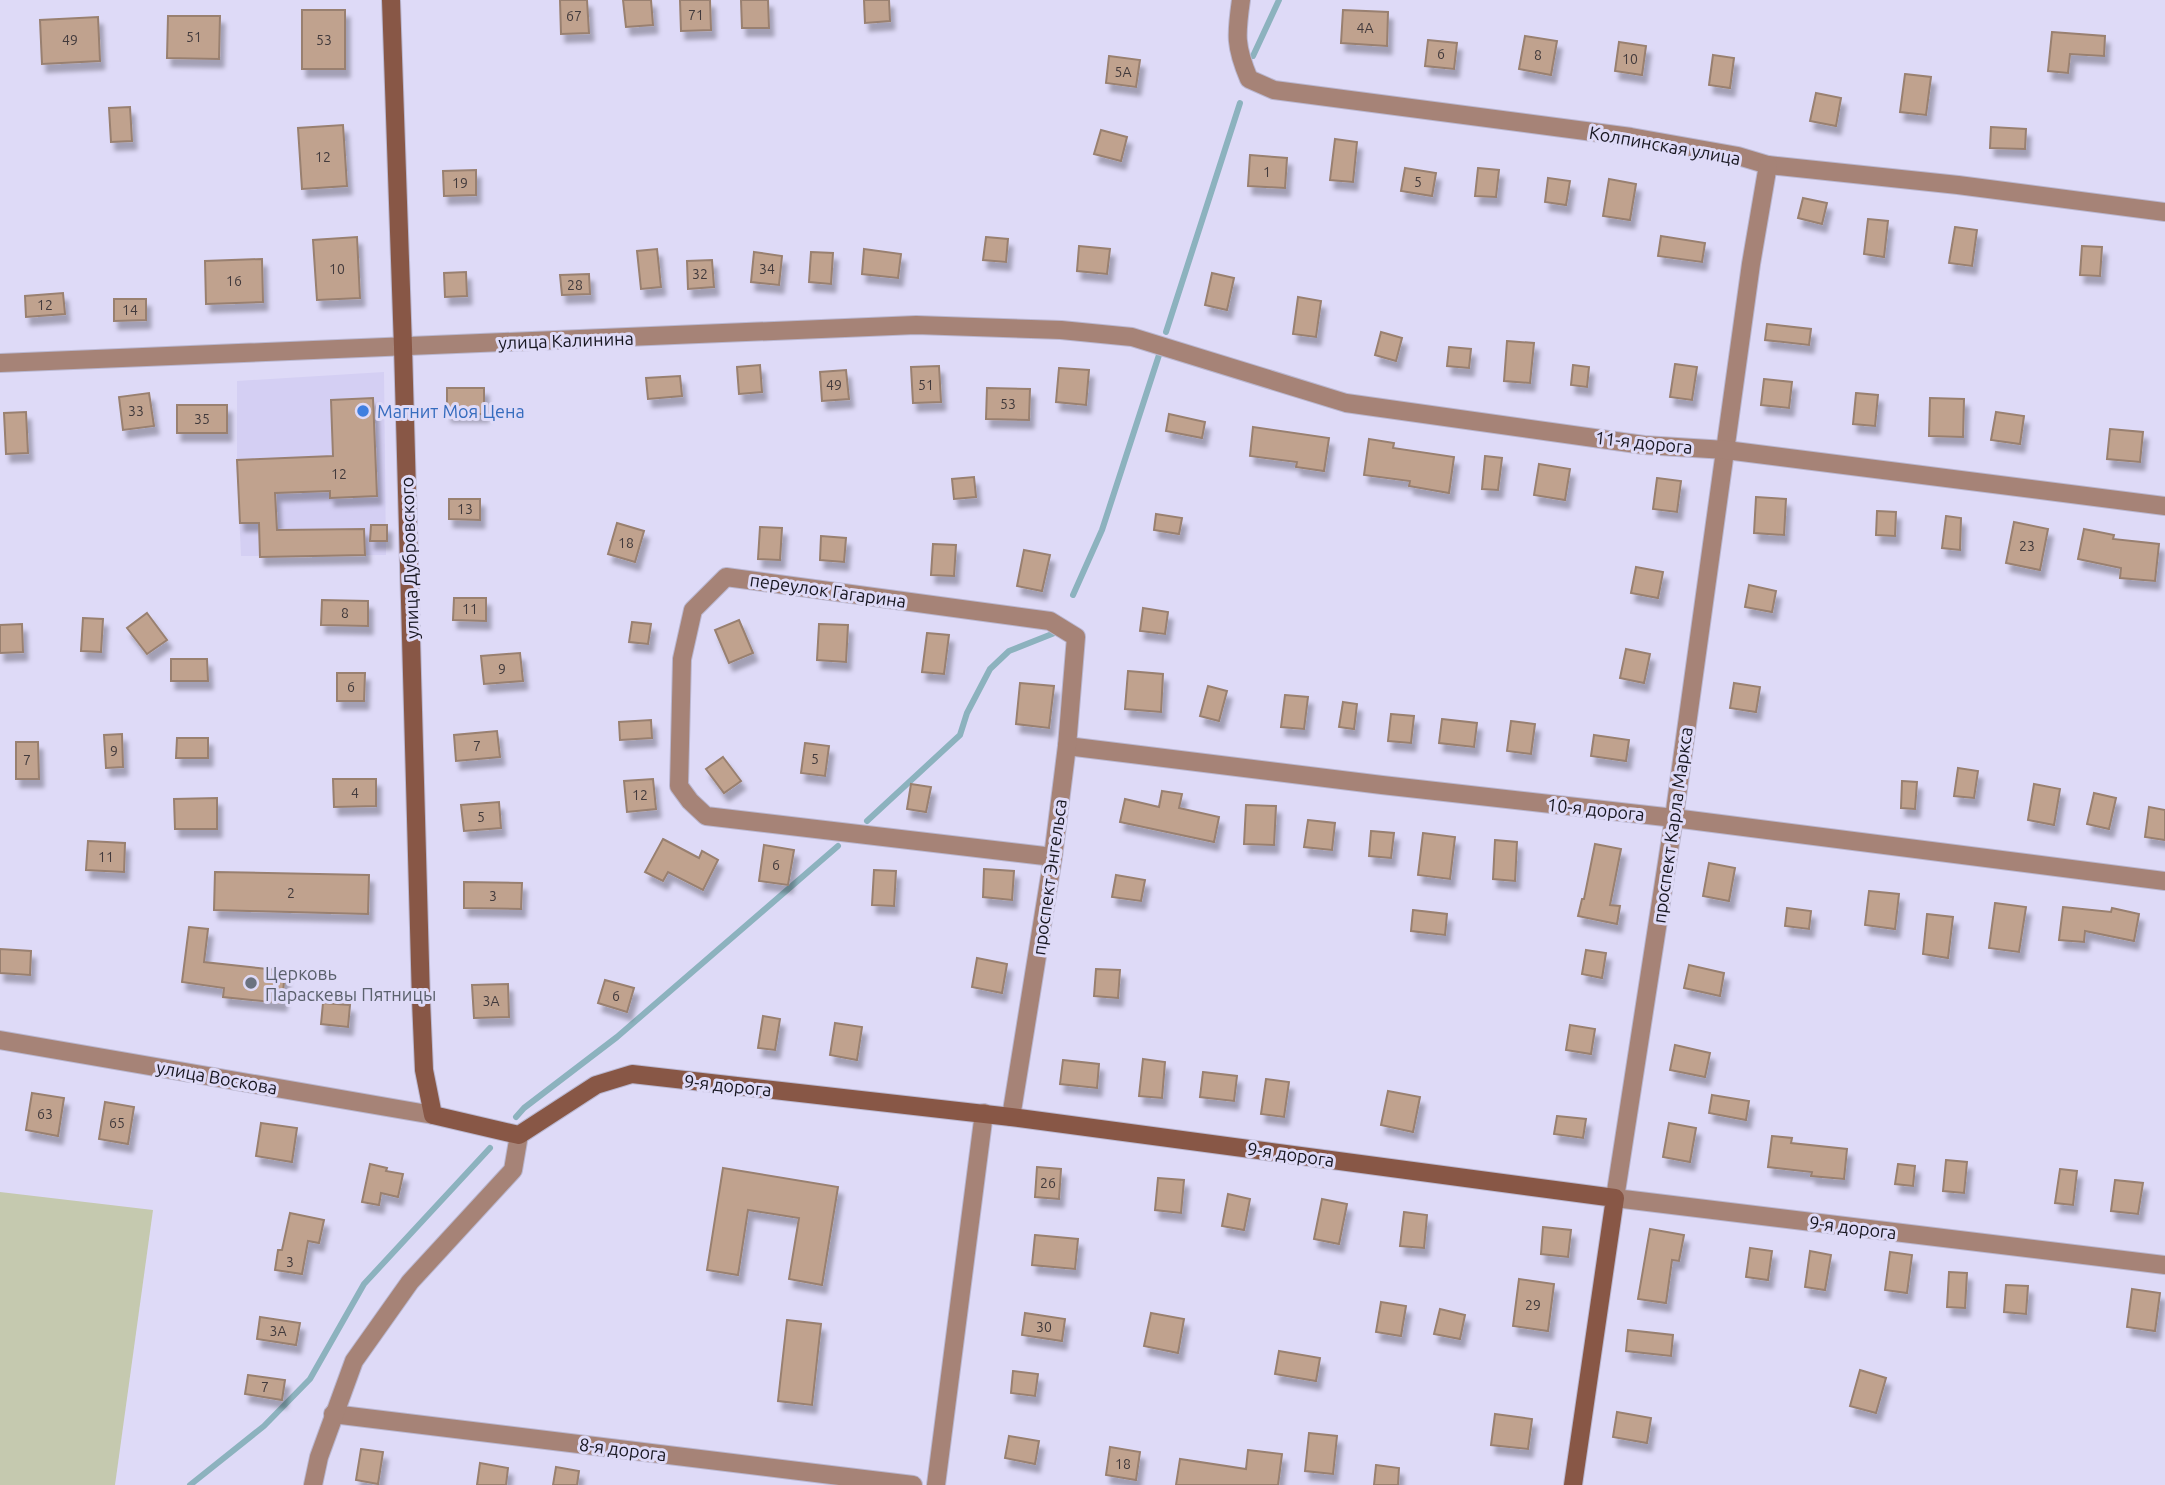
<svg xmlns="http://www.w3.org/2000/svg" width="2165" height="1485" viewBox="0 0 2165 1485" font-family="Ubuntu,sans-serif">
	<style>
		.built { fill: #d4cff3 }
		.green { fill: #c5c9af }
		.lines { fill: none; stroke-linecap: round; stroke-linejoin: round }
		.stream { stroke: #8cb2be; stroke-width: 6 }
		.building { fill: #c0a28e; stroke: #998070; stroke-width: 2; filter: url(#shadow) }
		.street-casing { stroke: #bab7d0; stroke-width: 20 }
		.secondary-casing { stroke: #bab7d0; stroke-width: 20 }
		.street { stroke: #a68377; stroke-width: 18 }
		.secondary { stroke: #885746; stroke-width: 18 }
		.shop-dot { fill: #3f7fe0; stroke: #dedaf7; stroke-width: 2.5 }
		.worship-dot { fill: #6b7280; stroke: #dedaf7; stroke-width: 2.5 }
		.labels { text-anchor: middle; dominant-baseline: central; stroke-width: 6; stroke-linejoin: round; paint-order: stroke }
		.number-label { font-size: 14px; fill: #423a3c }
		.street-label { font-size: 18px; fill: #181721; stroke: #dedaf7 }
		.shop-label { font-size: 18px; fill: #366cbe; stroke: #dedaf7; text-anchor: start }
		.worship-label { font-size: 18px; fill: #5b616d; stroke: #dedaf7; text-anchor: start }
	</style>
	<defs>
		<filter id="shadow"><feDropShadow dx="4.5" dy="8" stdDeviation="2" flood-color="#0004"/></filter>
	</defs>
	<rect width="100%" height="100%" fill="#dedaf7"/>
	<!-- built -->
	<polygon class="built" points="384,372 386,555 241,556 237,460 237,381"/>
	<!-- green -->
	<polygon class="green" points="0,1192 153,1210 115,1485 0,1485"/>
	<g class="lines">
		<!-- stream -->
		<g class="stream">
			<polyline points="1253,56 1279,0"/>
			<polyline points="1166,332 1240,103"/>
			<polyline points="1073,595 1102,530 1159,355"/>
			<polyline points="867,821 960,735 967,713 990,669 1009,651 1057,632"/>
			<polyline points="516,1117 524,1108 617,1037 838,846"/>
			<polyline points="190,1485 264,1426 310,1379 364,1284 490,1148"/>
		</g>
	</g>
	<!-- building -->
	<g class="building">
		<polygon points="560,0 587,0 589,33 561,34"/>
		<polygon points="623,0 651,0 653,25 626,27"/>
		<polygon points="680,0 710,0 711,30 681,31"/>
		<polygon points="741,0 768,0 769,28 742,28"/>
		<polygon points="864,0 889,0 890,21 865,23"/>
		<rect x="302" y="10" width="43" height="59"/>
		<polygon points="1343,10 1388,12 1387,46 1341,43"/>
		<polygon points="168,16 220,16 219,59 167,58"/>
		<polygon points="98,17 100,61 42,64 40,20"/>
		<polygon points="2052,32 2105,36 2104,56 2070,54 2068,73 2048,71"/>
		<polygon points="1525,36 1557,41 1551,75 1519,69"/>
		<polygon points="1428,40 1457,43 1454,69 1425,66"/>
		<polygon points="1619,42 1646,46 1642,75 1615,71"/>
		<polygon points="1713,55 1734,58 1730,88 1709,85"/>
		<polygon points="1109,56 1140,60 1136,87 1106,83"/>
		<polygon points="1905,74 1931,77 1926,115 1900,112"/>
		<polygon points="1816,93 1841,98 1836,126 1810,121"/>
		<polygon points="130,107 132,141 111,142 109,108"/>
		<polygon points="343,125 347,186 302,189 298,128"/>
		<polygon points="1991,127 2026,129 2025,149 1990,148"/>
		<polygon points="1101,130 1127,137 1121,161 1094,154"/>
		<polygon points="1335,139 1357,142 1353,182 1330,180"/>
		<polygon points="1250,155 1287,158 1285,188 1248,186"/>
		<polygon points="1405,168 1436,173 1432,196 1401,191"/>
		<polygon points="1478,168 1499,170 1496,197 1475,196"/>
		<polygon points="476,170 476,195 444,196 443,171"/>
		<polygon points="1548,178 1570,181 1566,205 1545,202"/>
		<polygon points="1609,179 1636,184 1630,220 1603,216"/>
		<polygon points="1803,198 1827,203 1822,224 1798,218"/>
		<polygon points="1868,219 1888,221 1884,257 1864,254"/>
		<polygon points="1955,227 1977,230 1972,266 1949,263"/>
		<polygon points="1661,236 1705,243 1702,262 1658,256"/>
		<polygon points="357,237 360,298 317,300 313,240"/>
		<polygon points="986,237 1008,239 1006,262 983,260"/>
		<polygon points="1079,246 1110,249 1107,274 1077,271"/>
		<polygon points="2082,246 2102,247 2100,276 2080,275"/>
		<polygon points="657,249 661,287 641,289 637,251"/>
		<polygon points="864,249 901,254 898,278 862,274"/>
		<polygon points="754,252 782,256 779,285 751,282"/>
		<polygon points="811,252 833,253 831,284 809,282"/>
		<polygon points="262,259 263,302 206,304 205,261"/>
		<polygon points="712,260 714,287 688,289 687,261"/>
		<polygon points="466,272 467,296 445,297 444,273"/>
		<polygon points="1212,273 1234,278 1227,310 1205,305"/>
		<polygon points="589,274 590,294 562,295 560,275"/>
		<polygon points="63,293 65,314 26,317 25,296"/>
		<polygon points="1298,297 1321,301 1316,337 1293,334"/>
		<polygon points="114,299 146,299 146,320 114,321"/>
		<polygon points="1767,324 1811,329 1809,345 1765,340"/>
		<polygon points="1381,332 1402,338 1396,361 1375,355"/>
		<polygon points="1507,341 1534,343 1530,383 1504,381"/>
		<polygon points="1449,347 1471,349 1469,368 1447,366"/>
		<polygon points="1675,364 1697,367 1692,400 1670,397"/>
		<polygon points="760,365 762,392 739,394 737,367"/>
		<polygon points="1573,365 1589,367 1587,387 1571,385"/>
		<polygon points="939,366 941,402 913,403 911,367"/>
		<polygon points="1059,368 1089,370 1086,405 1056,402"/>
		<polygon points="846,370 849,399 822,401 820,372"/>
		<polygon points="680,376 682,396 648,399 646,378"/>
		<polygon points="1764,379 1792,382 1789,408 1761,405"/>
		<rect x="447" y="388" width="37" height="26"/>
		<polygon points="987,388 1030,389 1029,420 986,419"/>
		<polygon points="149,393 154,426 123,430 119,397"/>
		<polygon points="1856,393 1878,395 1875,426 1853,424"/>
		<polygon points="373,398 377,496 330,498 330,491 275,493 277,530 364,529 365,555 260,557 259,523 240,523 237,460 333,456 331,400"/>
		<polygon points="1930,398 1964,399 1963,437 1929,436"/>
		<rect x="177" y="405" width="50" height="28"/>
		<polygon points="26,412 28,453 6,454 4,413"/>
		<polygon points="1996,412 2024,416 2020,444 1991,440"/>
		<polygon points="1169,414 1205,422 1202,438 1166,431"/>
		<polygon points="1253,427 1329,438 1324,471 1296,467 1297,462 1250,456"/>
		<polygon points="2110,429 2143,432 2140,462 2107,459"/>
		<polygon points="1369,439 1394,443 1393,448 1454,457 1449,493 1409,486 1410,481 1364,475"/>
		<polygon points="1485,456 1502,458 1498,490 1482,489"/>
		<polygon points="1539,464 1570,469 1565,500 1534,495"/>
		<polygon points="974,477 976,497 954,499 952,479"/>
		<polygon points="1657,478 1681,481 1677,512 1653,509"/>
		<polygon points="1756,497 1786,499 1784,535 1754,533"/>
		<polygon points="449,499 480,499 480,520 449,519"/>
		<polygon points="1877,511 1896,512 1895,536 1876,535"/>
		<polygon points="1156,514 1182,518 1179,534 1154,530"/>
		<polygon points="1946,516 1961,518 1960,550 1942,548"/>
		<polygon points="2014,522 2048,529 2040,570 2006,563"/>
		<polygon points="617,523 644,531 635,562 608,554"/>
		<polygon points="371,525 387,525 387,541 370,541"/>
		<polygon points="760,527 782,528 780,560 758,559"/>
		<polygon points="2084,529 2114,535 2113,539 2159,544 2155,581 2120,578 2121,568 2078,559"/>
		<polygon points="821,536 846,538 844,562 820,560"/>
		<polygon points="933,544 956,545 954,576 931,575"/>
		<polygon points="1024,550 1050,555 1042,591 1017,586"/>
		<polygon points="1636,567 1663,572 1658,598 1631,593"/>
		<polygon points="1749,585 1776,591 1772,612 1745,607"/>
		<polygon points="454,598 486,598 486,621 453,620"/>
		<polygon points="322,600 368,601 368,626 321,625"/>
		<polygon points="1143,608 1168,612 1165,634 1140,631"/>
		<polygon points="147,613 167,640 147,654 127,628"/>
		<polygon points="83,618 103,619 101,652 81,651"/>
		<polygon points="739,620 753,653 729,663 715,630"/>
		<polygon points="632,622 651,624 648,644 629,642"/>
		<polygon points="22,624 23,652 0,653 0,625"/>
		<polygon points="819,624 848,625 846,662 817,660"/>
		<polygon points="927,633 949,635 944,674 922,672"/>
		<polygon points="1626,649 1650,654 1644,683 1620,678"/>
		<polygon points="520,653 523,681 484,684 481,656"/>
		<polygon points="171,659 207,659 208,681 171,681"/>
		<polygon points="1128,671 1163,674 1161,712 1125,709"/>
		<polygon points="337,673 365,673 364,701 337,701"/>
		<polygon points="1020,683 1054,686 1049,728 1016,724"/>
		<polygon points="1734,683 1760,687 1756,712 1730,708"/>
		<polygon points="1208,686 1227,691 1219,721 1200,716"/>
		<polygon points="1285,695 1308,697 1304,729 1281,727"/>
		<polygon points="1343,702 1357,704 1354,729 1339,727"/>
		<polygon points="1391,714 1414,716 1411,743 1388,741"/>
		<polygon points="1442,719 1477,723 1474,747 1439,743"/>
		<polygon points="651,720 652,738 620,740 619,722"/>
		<polygon points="1511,721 1535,724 1531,754 1507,751"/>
		<polygon points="497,731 500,757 456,761 454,735"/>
		<polygon points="122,734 123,767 106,768 104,735"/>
		<polygon points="1594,735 1629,740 1626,761 1591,756"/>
		<polygon points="177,738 208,738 208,758 176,758"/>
		<polygon points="16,742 38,742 39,779 16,779"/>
		<polygon points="805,743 829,746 825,776 801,773"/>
		<polygon points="723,757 741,781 724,793 706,769"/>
		<polygon points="1958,768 1978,771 1974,798 1954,796"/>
		<polygon points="333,779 376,779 376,806 334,807"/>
		<polygon points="653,779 656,809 627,812 624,781"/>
		<polygon points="1902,781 1917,782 1915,809 1901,808"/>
		<polygon points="911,784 931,787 926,812 907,809"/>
		<polygon points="2034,784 2060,789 2054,825 2028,820"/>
		<polygon points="1162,791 1182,794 1179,808 1219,817 1214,842 1120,822 1125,799 1159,807"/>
		<polygon points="2094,793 2116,798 2109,829 2087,824"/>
		<polygon points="217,798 217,829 175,829 174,799"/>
		<polygon points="499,802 501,828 464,831 461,805"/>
		<polygon points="1246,805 1276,806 1274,845 1244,844"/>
		<polygon points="2149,807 2165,810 2165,840 2145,837"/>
		<polygon points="1308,820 1335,823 1332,850 1304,847"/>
		<polygon points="1371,831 1394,833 1391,858 1369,856"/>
		<polygon points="1423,833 1455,837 1450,879 1418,875"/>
		<polygon points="663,839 699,858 702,851 718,860 703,890 668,872 663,881 645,872"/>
		<polygon points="1495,840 1517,842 1515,881 1493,879"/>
		<polygon points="88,841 125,843 124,872 86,870"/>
		<polygon points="1595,844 1621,849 1610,905 1620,906 1617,924 1578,916 1582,899 1584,899"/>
		<polygon points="764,845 794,850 788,885 759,881"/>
		<polygon points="1709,863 1735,868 1729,901 1703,896"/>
		<polygon points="984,869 1014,871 1012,900 983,897"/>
		<polygon points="874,870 896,871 894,906 872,905"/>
		<polygon points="215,872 369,875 368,914 214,910"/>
		<polygon points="1116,875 1145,880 1141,901 1112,897"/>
		<polygon points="464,882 522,883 521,909 464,908"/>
		<polygon points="1869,891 1899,894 1895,929 1865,925"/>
		<polygon points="1995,903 2026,907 2019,952 1989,948"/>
		<polygon points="2063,907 2111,912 2112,908 2139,914 2134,941 2085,931 2084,942 2059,940"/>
		<polygon points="1787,908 1811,911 1809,929 1785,926"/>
		<polygon points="1413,910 1447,914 1445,935 1411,931"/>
		<polygon points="1927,914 1953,917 1948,958 1923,954"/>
		<polygon points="189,927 208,929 204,962 285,971 282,1003 223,997 224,988 182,982"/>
		<polygon points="0,949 31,951 30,975 0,973"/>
		<polygon points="1586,950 1606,953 1602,978 1582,974"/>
		<polygon points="977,958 1007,964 1002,993 972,987"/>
		<polygon points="1689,965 1724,973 1720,996 1684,988"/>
		<polygon points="1096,969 1120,970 1118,998 1094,996"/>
		<polygon points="605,980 634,988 627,1012 598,1003"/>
		<polygon points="508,984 509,1017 474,1018 472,985"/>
		<polygon points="323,1003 350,1005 348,1027 321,1024"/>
		<polygon points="763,1016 780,1019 775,1050 758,1048"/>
		<polygon points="835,1023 862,1027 857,1060 830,1055"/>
		<polygon points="1570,1025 1595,1029 1591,1054 1566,1050"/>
		<polygon points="1675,1045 1710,1053 1705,1077 1670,1070"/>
		<polygon points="1143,1059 1165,1062 1162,1098 1139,1096"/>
		<polygon points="1063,1060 1099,1064 1097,1088 1060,1084"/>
		<polygon points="1203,1072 1237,1076 1234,1101 1200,1097"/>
		<polygon points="1266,1079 1289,1082 1284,1117 1261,1114"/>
		<polygon points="1388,1091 1420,1097 1413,1132 1381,1125"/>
		<polygon points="32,1093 64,1098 58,1136 26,1130"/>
		<polygon points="1712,1095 1749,1101 1746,1120 1709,1113"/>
		<polygon points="105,1102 134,1107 128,1144 99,1139"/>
		<polygon points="1557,1116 1586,1119 1583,1138 1554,1134"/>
		<polygon points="261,1123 297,1128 292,1162 256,1156"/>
		<polygon points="1669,1123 1696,1128 1690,1162 1663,1157"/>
		<polygon points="1772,1136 1792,1138 1791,1143 1847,1149 1844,1179 1811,1176 1812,1172 1768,1167"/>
		<polygon points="1946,1160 1967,1162 1964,1193 1943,1191"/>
		<polygon points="370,1164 387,1168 386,1171 403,1174 398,1197 381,1193 379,1205 362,1202"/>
		<polygon points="1898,1164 1915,1166 1913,1186 1895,1184"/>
		<polygon points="1037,1167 1061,1169 1059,1199 1035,1197"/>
		<polygon points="723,1168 838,1187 822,1285 789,1279 799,1218 748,1210 738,1275 707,1270"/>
		<polygon points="2060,1169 2077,1171 2073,1205 2055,1203"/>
		<polygon points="1158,1178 1184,1180 1181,1213 1155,1210"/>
		<polygon points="2115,1180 2143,1183 2138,1214 2111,1211"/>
		<polygon points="1228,1194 1250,1199 1244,1230 1222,1226"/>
		<polygon points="1322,1199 1347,1204 1339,1244 1314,1239"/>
		<polygon points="1404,1212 1427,1215 1424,1248 1400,1246"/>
		<polygon points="290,1213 324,1220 319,1243 308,1241 302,1274 275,1270 278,1250 282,1250"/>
		<polygon points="1543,1227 1571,1230 1568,1257 1541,1254"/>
		<polygon points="1650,1229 1684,1235 1679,1261 1672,1260 1666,1303 1638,1299"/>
		<polygon points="1035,1235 1078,1239 1075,1269 1032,1265"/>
		<polygon points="1750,1248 1772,1251 1768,1280 1746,1277"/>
		<polygon points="1810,1251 1831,1255 1825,1290 1805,1287"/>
		<polygon points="1890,1252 1912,1255 1907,1293 1885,1290"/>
		<polygon points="1949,1272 1967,1273 1965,1308 1947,1307"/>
		<polygon points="1519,1279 1554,1284 1548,1331 1513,1326"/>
		<polygon points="2006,1285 2028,1286 2026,1314 2004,1312"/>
		<polygon points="2132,1289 2160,1293 2155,1331 2127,1327"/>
		<polygon points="1381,1302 1406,1306 1401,1336 1376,1332"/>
		<polygon points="1440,1309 1465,1315 1460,1339 1434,1334"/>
		<polygon points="1025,1313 1065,1319 1062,1341 1022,1335"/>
		<polygon points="1151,1313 1184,1319 1178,1353 1144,1346"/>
		<polygon points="260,1317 300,1323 296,1345 257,1339"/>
		<polygon points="787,1320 821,1324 812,1405 778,1401"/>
		<polygon points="1628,1330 1673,1335 1671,1356 1626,1351"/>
		<polygon points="1279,1351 1320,1358 1316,1381 1275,1374"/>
		<polygon points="1860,1370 1886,1378 1876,1413 1850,1406"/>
		<polygon points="1013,1371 1038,1374 1035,1396 1011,1393"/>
		<polygon points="248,1375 285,1380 282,1400 245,1394"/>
		<polygon points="1617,1412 1651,1418 1647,1443 1613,1437"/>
		<polygon points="1495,1414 1532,1419 1528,1449 1491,1445"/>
		<polygon points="1309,1433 1337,1436 1333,1474 1305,1471"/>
		<polygon points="1009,1436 1039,1441 1035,1464 1005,1458"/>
		<polygon points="1110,1447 1140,1452 1136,1480 1106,1475"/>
		<polygon points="361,1449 383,1452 378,1484 356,1480"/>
		<polygon points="1248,1450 1282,1454 1278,1485 1176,1485 1180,1459 1246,1469"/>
		<polygon points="480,1463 508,1468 506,1485 477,1485"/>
		<polygon points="1376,1465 1399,1468 1398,1485 1374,1485"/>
		<polygon points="556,1467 579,1471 577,1485 553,1485"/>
	</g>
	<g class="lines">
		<!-- street casing -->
		<g class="street-casing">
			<g id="street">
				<path d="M1241 0C1236 35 1235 46 1249 79L1274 90 1631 137 1738 156 1768 165 1958 185 2165 212"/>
				<polyline points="1768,165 1751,264 1674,818 1615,1198 2165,1265"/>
				<polyline points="0,363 916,325 1061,330 1132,337 1346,403 1644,445 1726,450 2165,506"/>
				<polyline points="1067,746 1382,785 1674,818 2165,881"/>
				<polyline points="0,1040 433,1115"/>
				<polyline points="1011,1117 1053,857 1067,746 1076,637 1050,621 726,577 693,610 682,659 679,786 690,801 706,816 1053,857"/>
				<polyline points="333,1414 913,1485"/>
				<polyline points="313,1485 319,1457 354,1361 410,1282 513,1170 519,1135"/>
				<polyline points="936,1485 984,1113"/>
			</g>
		</g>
		<!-- secondary casing -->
		<g class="secondary-casing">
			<polyline id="secondary" points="391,0 403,347 421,1000 424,1070 433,1115 519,1135 596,1085 632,1074 1011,1117 1615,1198 1573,1485"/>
		</g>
		<!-- street -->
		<use href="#street" class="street"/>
		<!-- secondary -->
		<use href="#secondary" class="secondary"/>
	</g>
	<!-- markers -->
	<circle class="shop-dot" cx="363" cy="411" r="7"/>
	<circle class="worship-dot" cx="251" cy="983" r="7"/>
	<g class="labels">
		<!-- number labels -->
		<g class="number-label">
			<text x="696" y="15">71</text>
			<text x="574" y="16">67</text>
			<text x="1365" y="28">4А</text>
			<text x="194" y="37">51</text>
			<text x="70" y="40">49</text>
			<text x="324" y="40">53</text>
			<text x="1441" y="54">6</text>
			<text x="1538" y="55">8</text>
			<text x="1630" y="59">10</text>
			<text x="1123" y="72">5А</text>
			<text x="323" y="157">12</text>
			<text x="1267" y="172">1</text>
			<text x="1418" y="182">5</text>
			<text x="460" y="183">19</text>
			<text x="337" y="269">10</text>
			<text x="767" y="269">34</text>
			<text x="700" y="274">32</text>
			<text x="234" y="281">16</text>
			<text x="575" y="285">28</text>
			<text x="45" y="305">12</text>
			<text x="130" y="310">14</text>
			<text x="834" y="385">49</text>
			<text x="926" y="385">51</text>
			<text x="1008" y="404">53</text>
			<text x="136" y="411">33</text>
			<text x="202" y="419">35</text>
			<text x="339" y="474">12</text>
			<text x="465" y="509">13</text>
			<text x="626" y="543">18</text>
			<text x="2027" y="546">23</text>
			<text x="470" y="609">11</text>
			<text x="345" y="613">8</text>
			<text x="502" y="669">9</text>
			<text x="351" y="687">6</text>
			<text x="477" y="746">7</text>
			<text x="114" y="751">9</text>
			<text x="815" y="759">5</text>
			<text x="27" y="760">7</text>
			<text x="355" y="793">4</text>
			<text x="640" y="795">12</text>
			<text x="481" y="817">5</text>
			<text x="106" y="857">11</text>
			<text x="776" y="865">6</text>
			<text x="291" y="893">2</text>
			<text x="493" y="896">3</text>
			<text x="616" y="996">6</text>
			<text x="491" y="1001">3А</text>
			<text x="45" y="1114">63</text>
			<text x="117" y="1123">65</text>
			<text x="1048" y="1183">26</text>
			<text x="290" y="1262">3</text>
			<text x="1533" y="1305">29</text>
			<text x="1044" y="1327">30</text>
			<text x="278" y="1331">3А</text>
			<text x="265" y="1387">7</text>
			<text x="1123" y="1464">18</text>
		</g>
		<!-- street labels -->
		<g class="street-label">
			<text transform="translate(1665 145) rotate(10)">Колпинская улица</text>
			<text transform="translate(566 340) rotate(-2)">улица Калинина</text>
			<text transform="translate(1644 442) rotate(6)">11-я дорога</text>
			<text transform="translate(409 558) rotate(-92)">улица Дубровского</text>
			<text transform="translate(828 590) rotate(8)">переулок Гагарина</text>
			<text transform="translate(1596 809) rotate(6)">10-я дорога</text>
			<text transform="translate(1672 825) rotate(-82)">проспект Карла Маркса</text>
			<text transform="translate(1049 877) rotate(-82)">проспект Энгельса</text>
			<text transform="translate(217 1077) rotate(10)">улица Воскова</text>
			<text transform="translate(728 1085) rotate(6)">9-я дорога</text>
			<text transform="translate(1291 1154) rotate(8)">9-я дорога</text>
			<text transform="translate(1853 1227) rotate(7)">9-я дорога</text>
			<text transform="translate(623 1449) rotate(7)">8-я дорога</text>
		</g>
		<!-- shop labels -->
		<g class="shop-label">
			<text x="377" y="411">Магнит Моя Цена</text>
		</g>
		<!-- worship labels -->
		<g class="worship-label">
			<text x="265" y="973">Церковь<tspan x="265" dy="21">Параскевы Пятницы</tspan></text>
		</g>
	</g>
</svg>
